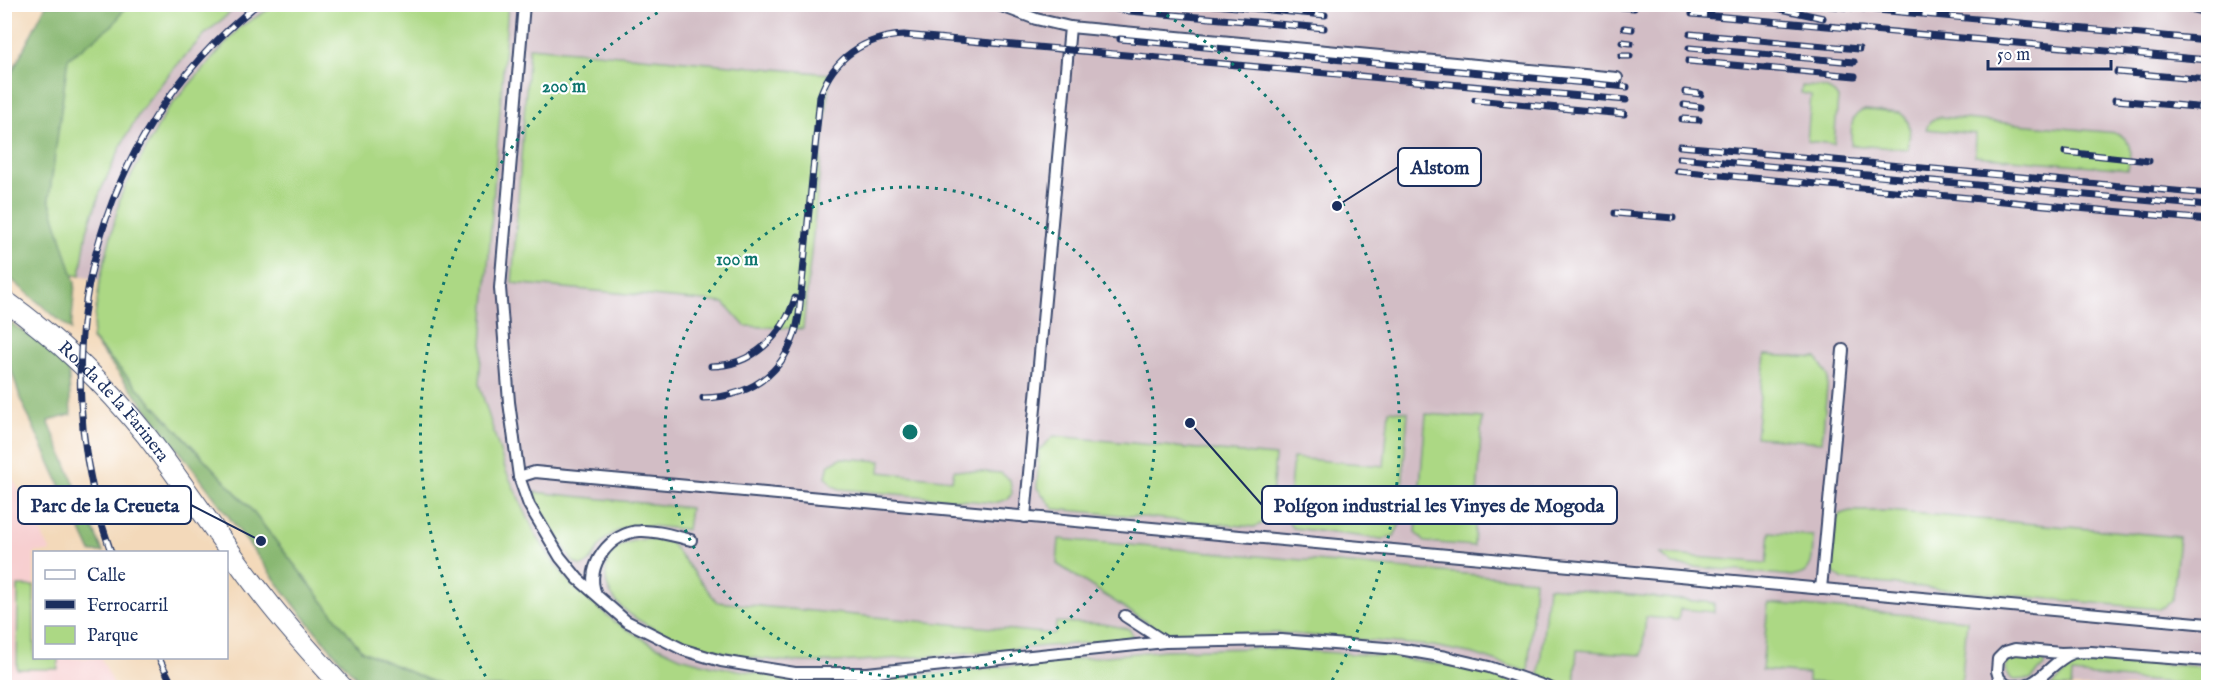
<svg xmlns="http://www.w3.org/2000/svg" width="2213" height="692" viewBox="0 0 2213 692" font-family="'IM FELL English',serif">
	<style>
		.built { fill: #f7cfd0 }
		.industrial { fill: #d2bdc5 }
		.green { fill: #acd884; stroke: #648471; stroke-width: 1.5 }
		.forest { fill: #89b872; stroke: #527468; stroke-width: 1.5 }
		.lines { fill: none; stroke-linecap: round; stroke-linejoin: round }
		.lane-casing { stroke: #3b486c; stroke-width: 14 }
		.street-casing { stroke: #3b486c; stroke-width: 22 }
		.lane { stroke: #fff; stroke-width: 10 }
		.street { stroke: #fff; stroke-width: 20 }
		.rail-casing { stroke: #1b2f5e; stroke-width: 7 }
		.rail { stroke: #fff; stroke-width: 4.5; stroke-dasharray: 14; stroke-linecap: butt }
		.ring { fill: none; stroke: #0f766e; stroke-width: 3; stroke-dasharray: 3 6 }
		.labels { text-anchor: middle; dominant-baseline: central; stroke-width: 4.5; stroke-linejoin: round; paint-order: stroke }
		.street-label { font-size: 18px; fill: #1b2f5e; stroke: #fff }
		.centre { fill: #0f766e; stroke: #fff; stroke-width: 3 }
		.ring-label { font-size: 18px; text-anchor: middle; font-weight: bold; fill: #0f766e; stroke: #fff; stroke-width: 4.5; stroke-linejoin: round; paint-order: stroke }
		.leader { fill: none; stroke: #1b2f5e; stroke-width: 2 }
		.callout-dot { fill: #1b2f5e; stroke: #fff; stroke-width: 2 }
		.callout { fill: #fff; stroke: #1b2f5e; stroke-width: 2 }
		.callout-label { font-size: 20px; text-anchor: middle; font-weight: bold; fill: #1b2f5e }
	</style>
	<rect width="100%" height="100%" fill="#fff"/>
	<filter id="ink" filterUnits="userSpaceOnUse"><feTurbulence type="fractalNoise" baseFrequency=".0167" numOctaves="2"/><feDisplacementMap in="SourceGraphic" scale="12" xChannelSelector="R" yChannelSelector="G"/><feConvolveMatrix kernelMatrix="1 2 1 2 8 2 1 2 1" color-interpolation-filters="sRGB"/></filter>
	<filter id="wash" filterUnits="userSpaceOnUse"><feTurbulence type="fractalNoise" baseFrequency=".008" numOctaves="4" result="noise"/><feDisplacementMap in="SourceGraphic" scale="24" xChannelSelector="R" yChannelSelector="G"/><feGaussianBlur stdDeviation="1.35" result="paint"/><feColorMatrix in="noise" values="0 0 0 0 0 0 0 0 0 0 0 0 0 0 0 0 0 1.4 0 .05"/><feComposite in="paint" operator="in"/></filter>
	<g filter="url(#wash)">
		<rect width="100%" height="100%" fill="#f3d9ba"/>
		<!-- built -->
		<polygon class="built" points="4,462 51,552 34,552 34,658 101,658 114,685 111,687 5,687"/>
		<!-- industrial -->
		<polygon class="industrial" points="78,5 2208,5 2208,687 444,687 362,651 249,507 92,339 99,280 65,273"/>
		<!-- green -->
		<g class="green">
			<polygon points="78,5 239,5 205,34 169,74 141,110 123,142 101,190 87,231 80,276 65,273 39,158"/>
			<polygon points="276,5 508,5 479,384 506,471 536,535 555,564 574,587 615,622 650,643 680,657 713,666 815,682 873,680 1165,650 1260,648 1386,656 1460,667 1507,680 1524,687 444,687 362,651 249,507 92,339 100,280 121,195 167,110 241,26"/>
			<polygon points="529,47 830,74 803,329 745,326 724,303 512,283"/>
			<path d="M1802 86C1815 87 1830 85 1838 98L1834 144 1807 141 1811 95 1801 93Z"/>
			<path d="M1865 110 1900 113C1914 122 1909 135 1908 149L1851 145C1852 130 1848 115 1865 110Z"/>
			<path d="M1941 117 2117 133C2134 141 2130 154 2128 169L1975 156 1976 134 1926 129 1930 121Z"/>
			<polygon points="1764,355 1817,358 1828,376 1822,442 1756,437"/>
			<polygon points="1389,410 1408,412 1399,526 1394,536 1382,539 1293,528 1290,525 1287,516 1293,458 1384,466"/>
			<polygon points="1426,414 1482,418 1474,546 1425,542 1416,533"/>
			<polygon points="1054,436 1275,456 1271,512 1266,522 1254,527 1054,509 1037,488 1039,450"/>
			<polygon points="841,458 881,461 880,472 952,480 954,470 1001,473 1010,480 1012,493 1008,499 995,503 840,489 833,486 826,476 829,464"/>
			<path d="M534 492 690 508 687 530C659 527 623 518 602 543 597 549 593 557 589 563L581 566 573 562 534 499Z"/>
			<polygon points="1850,511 1889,511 2179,537 2173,597 2170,602 2160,609 1843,580 1834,573 1831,566 1836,520 1840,514"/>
			<path d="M1770 532 1813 536C1812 552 1816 573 1795 576L1673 565 1660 554 1767 563Z"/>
			<path d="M649 539 670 542 717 602 1055 634 1056 622 1103 624 1129 629 1133 636 1126 640C1061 645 996 650 931 656 862 661 800 668 731 654 692 646 589 617 608 561 614 543 633 540 649 539Z"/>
			<polygon points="1059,539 1535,580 1528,672 1474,654 1433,646 1280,633 1166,635 1057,564"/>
			<polygon points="18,586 34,586 34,658 58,658 58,669 17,669"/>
			<polygon points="1548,587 1714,603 1714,612 1680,609 1678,620 1646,617 1642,655 1577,650 1574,687 1567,687 1539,675"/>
			<polygon points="1768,603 1967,620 1961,687 1837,687 1837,684 1808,682 1808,674 1762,670"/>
			<path d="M2016 656 2042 659 2044 661V666L2031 679 2014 680C2002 674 2003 661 2016 656Z"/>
			<polygon points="2088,659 2208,667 2208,686 2072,674 2071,687 2051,687 2074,665"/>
		</g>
		<!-- forest -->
		<g class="forest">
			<polygon points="46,5 127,5 114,24 68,59 49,199 75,283 71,330 5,274 5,86"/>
			<polygon points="4,318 68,363 71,415 48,421 103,552 91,552 21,400 5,350"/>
			<path d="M92 339 249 507 362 651 444 687H366C309 630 263 563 215 498 175 444 133 392 92 339Z"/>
		</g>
	</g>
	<g filter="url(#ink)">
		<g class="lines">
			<!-- lane casing -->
			<g class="lane-casing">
				<g id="lane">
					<polyline points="524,4 500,288 509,402 519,477 529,505 560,557 578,579 626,621 684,650 721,661 795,673 867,673 1165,642 1281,640 1399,649 1446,657 1489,667 1550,688"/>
					<polyline points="996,4 1036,19 1070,27 1025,517"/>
					<polyline points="2183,4 2208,10"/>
					<polyline points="1070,27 1617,78"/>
					<polyline points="519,477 535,472 2208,624"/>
					<polyline points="1821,589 1843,350"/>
					<path d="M596 594C584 566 611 532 640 531 656 530 674 536 691 540"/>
					<polyline points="1125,616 1165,642"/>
					<path d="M2073 653C2046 663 2041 692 2006 685L1999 678 1997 671 1998 659 2005 652 2015 649 2061 653 2091 652 2208 661"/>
				</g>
			</g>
			<!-- street casing -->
			<g class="street-casing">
				<g id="street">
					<path id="s1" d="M4 300C57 338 106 385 146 435 187 488 223 545 265 598 289 629 316 658 343 688"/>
				</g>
			</g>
			<!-- lane -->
			<use href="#lane" class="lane"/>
			<!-- street -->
			<use href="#street" class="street"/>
			<!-- rail casing -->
			<g class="rail-casing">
				<g id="rail">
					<polyline points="1089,4 1129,11 1324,28"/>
					<polyline points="1204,4 1325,15"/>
					<polyline points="1591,4 1634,8"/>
					<polyline points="1758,4 1823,18"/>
					<polyline points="1811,4 2208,40"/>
					<polyline points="1692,14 2208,60"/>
					<polyline points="1624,28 1632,29"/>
					<polyline points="1690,34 1859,49"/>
					<polyline points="1120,39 1627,87"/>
					<polyline points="1622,42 1631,43"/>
					<polyline points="1689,48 1854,62"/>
					<polyline points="1621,56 1630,56"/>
					<polyline points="1688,61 1855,76"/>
					<polyline points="2117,72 2208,80"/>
					<polyline points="1685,92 1701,94"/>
					<polyline points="1475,100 1624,114"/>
					<polyline points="2115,100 2208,108"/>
					<polyline points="1684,105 1701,107"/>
					<polyline points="1682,119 1699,120"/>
					<polyline points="1680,146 2208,194"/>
					<polyline points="2065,152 2149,161"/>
					<polyline points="1679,158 2208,206"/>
					<polyline points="1677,171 2208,220"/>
					<polyline points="1615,213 1673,218"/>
					<path d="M711 366C752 366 783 336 795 298"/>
					<path d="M703 398C756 397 791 367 799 315L820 96C833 58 864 37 904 35L1626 100"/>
					<path d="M111 552C41 355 91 137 258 4"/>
					<polyline points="159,658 174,688"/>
				</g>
			</g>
			<!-- rail -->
			<use href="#rail" class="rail"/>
		</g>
	</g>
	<!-- distance rings -->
	<g class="ring">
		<circle cx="910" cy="432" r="245"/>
		<path d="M490 684A490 490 0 0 1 669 6M1151 6A490 490 0 0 1 1330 684"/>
	</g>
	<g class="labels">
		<!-- street labels -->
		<g class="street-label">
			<text stroke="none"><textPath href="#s1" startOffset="150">Ronda de la Farinera</textPath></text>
		</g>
	</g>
	<circle cx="910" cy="432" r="9" class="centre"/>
	<g class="ring-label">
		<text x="564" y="92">200 m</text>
		<text x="737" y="265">100 m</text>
	</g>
	<!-- callouts -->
	<path class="leader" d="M1337 206L1398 167M261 541L191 505M1190 423L1262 505"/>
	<g class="callout-dot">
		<circle cx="1337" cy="206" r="6"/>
		<circle cx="261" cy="541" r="6"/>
		<circle cx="1190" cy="423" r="6"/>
	</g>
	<g class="callout">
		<rect x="1398" y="148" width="83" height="38" rx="6"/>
		<rect x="18" y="486" width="173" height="38" rx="6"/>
		<rect x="1262" y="486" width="355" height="38" rx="6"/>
	</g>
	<g class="callout-label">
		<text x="1440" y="174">Alstom</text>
		<text x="105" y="512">Parc de la Creueta</text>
		<text x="1439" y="512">Polígon industrial les Vinyes de Mogoda</text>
	</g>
	<!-- margin -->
	<rect width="2213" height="692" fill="none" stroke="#fff" stroke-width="24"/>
	<!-- legend -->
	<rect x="33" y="551" width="195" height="108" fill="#ffffff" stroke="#a4acbf" stroke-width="1.5"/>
	<rect x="45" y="570" width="30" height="9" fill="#ffffff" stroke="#a4acbf" stroke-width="1.5"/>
	<text x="87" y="581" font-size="18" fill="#1b2f5e">Calle</text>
	<rect x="45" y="600" width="30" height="9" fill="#1b2f5e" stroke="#a4acbf" stroke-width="1.5"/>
	<text x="87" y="611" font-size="18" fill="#1b2f5e">Ferrocarril</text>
	<rect x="45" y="626" width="30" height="18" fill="#acd884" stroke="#a4acbf" stroke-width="1.5"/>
	<text x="87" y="641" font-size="18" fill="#1b2f5e">Parque</text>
	<!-- scale -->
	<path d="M1988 60v9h123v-9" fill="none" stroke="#1b2f5e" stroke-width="3"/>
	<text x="1997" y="60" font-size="18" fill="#1b2f5e" stroke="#ffffff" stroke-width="4.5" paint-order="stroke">50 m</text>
</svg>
